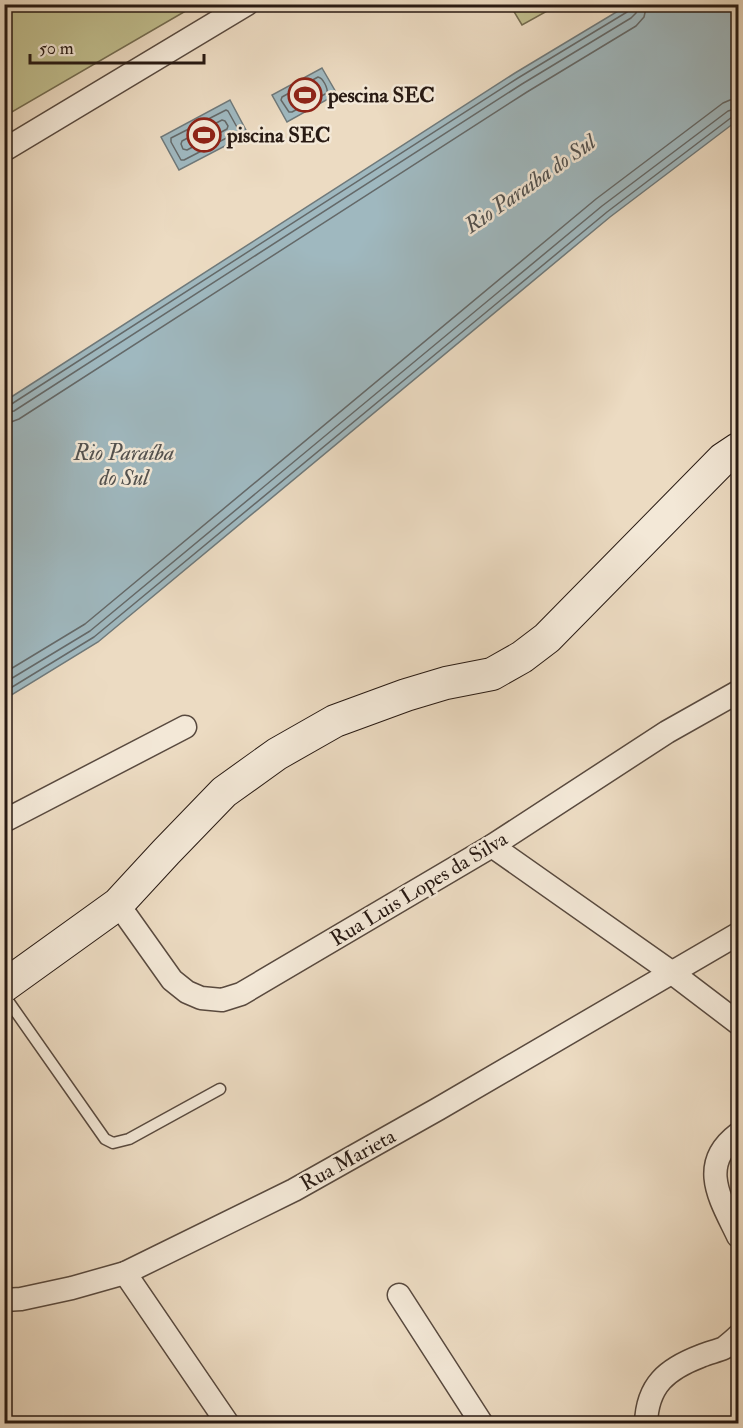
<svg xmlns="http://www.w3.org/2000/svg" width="743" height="1428" viewBox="0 0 743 1428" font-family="'IM FELL Double Pica',serif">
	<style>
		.green { fill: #c0be8e; stroke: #746c50; stroke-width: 1.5 }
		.water { fill: #9fb8bf; stroke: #6f797a; stroke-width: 1.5 }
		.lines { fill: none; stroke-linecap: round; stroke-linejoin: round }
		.shore { stroke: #646969; stroke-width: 1.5 }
		.service-casing { stroke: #594a3f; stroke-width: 13 }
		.minor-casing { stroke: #594a3f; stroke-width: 25 }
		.secondary-casing { stroke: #281a13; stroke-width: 34 }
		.service { stroke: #f3e8d7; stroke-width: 10 }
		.minor { stroke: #f3e8d7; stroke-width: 22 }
		.secondary { stroke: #f3e8d7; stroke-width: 32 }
		.labels { text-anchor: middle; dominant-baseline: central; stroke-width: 5; stroke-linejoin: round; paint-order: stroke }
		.poi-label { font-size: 21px; font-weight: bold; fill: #281a13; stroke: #f3e8d7; text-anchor: start }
		.street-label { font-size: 21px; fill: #281a13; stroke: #f3e8d7 }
		.water-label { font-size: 22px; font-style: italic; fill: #52514f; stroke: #f3e8d7 }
	</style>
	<rect width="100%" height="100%" fill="#ecdbc2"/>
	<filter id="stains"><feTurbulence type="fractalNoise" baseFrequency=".00333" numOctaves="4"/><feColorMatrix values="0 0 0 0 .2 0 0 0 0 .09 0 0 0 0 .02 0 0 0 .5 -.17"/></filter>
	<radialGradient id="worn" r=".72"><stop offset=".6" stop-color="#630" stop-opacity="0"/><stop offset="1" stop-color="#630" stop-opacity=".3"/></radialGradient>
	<!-- green -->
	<g class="green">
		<polygon points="5,4 196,4 196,5 5,116"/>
		<polygon points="510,5 558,5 522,25"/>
	</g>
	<!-- water -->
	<g class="water">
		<polygon points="628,5 738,5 738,120 610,217 98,642 5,699 5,401 515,73"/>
		<polygon points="322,68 337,94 287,122 272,95"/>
		<polygon points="230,100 248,134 179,170 161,137"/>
	</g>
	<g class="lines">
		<!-- shore -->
		<g class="shore">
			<path d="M318 77C323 78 328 88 327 93L292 112H289L281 100 282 97Z"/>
			<polygon points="226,110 228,111 238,129 238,132 184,160 181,160 171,142 171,138"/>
			<polygon points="222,120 225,121 228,126 227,129 187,150 183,149 181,144 182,141"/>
			<polyline points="4,406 10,405 518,78 627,12 630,9 630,4"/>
			<polyline points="4,413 14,411 522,84 631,18 636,13 638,4"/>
			<polyline points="4,422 11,422 19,419 527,92 636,26 644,17 647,4"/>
			<polyline points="4,673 85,624 596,199 723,103 730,100 738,99"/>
			<polyline points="4,683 90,631 602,206 728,111 738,108"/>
			<polyline points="4,692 94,637 607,212 732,117 738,116"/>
		</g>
		<!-- service casing -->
		<g class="service-casing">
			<polyline id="service" points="4,995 105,1139 113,1143 129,1139 220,1089"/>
		</g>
		<!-- minor casing -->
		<g class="minor-casing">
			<g id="minor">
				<polyline points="4,150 247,4"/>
				<polyline points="4,821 185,727"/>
				<polyline points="492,846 671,972 738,1023"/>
				<polyline points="118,904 172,980 187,992 201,998 222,1000 241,994 492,846 667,732 738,692"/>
				<path d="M738 1134C697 1165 721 1200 738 1236"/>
				<polyline points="125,1273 228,1424"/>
				<polyline points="399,1295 482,1424"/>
				<polyline points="4,1300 21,1299 72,1288 125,1273 294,1190 438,1109 738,934"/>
				<path d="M646 1424C647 1385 667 1369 701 1356 708 1353 717 1351 724 1348 729 1344 734 1340 738 1336"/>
			</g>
		</g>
		<!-- secondary casing -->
		<g class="secondary-casing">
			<polyline id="secondary" points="4,986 118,904 166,852 224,792 277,754 335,721 406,695 446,683 492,674 522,657 547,638 723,459 738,449"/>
		</g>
		<!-- service -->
		<use href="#service" class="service"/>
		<!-- minor -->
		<use href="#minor" class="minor"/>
		<!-- secondary -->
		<use href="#secondary" class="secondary"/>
	</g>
	<!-- icons -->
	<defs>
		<g id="stadium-ring" transform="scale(1.725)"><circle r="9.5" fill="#f3e8d7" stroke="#8f2418" stroke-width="1.5"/><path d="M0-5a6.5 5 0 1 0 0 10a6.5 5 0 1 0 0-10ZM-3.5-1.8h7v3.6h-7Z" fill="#8f2418"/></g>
	</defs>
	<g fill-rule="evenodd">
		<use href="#stadium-ring" x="305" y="95"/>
		<use href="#stadium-ring" x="204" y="135"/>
	</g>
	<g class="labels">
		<!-- poi labels -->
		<g class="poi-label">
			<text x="328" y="95">pescina SEC</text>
			<text x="227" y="135">piscina SEC</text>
		</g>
		<!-- street labels -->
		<g class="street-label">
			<text transform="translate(419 889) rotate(-31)">Rua Luis Lopes da Silva</text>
			<text transform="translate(348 1160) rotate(-29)">Rua Marieta</text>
		</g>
		<!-- water labels -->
		<g class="water-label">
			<text transform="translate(530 184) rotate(-35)">Rio Paraíba do Sul</text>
			<text x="124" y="453">Rio Paraíba<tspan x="124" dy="25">do Sul</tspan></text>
		</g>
	</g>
	<!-- margin -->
	<rect width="743" height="1428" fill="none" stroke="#ecdbc2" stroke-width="24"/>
	<rect x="6" y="6" width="731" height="1416" fill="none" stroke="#281a13" stroke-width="3"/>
	<rect x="12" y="12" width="719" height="1404" fill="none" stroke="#281a13" stroke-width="1.5"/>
	<!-- scale -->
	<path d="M30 54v9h174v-9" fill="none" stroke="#281a13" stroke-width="3"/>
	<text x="39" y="54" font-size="18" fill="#281a13" stroke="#f3e8d7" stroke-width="4.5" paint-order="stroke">50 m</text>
	<rect width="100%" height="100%" filter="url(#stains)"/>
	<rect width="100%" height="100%" fill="url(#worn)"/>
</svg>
